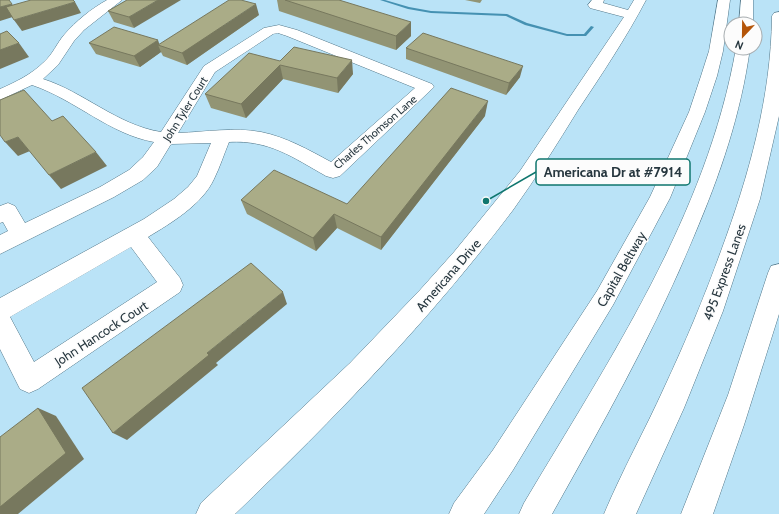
<svg xmlns="http://www.w3.org/2000/svg" width="779" height="514" viewBox="0 0 779 514" font-family="Cabin,sans-serif">
	<style>
		.lines { fill: none; stroke-linecap: round; stroke-linejoin: round }
		.stream { fill: #4591b2; fill-rule: evenodd }
		.minor-casing { stroke: #527789; stroke-width: 1 }
		.highway-casing { stroke: #527789; stroke-width: 1 }
		.minor { fill: #fff; fill-rule: evenodd }
		.highway { fill: #fff; fill-rule: evenodd }
		.wall { fill: #929474 }
		.shaded-wall { fill: #77785e }
		.building { fill: #aaac87; stroke: #77785e }
		.labels { text-anchor: middle; dominant-baseline: central; stroke-width: 3; stroke-linejoin: round; paint-order: stroke }
		.far-street-label { font-size: 11px; fill: #27373f; stroke: #fcfcfc }
		.street-label { font-size: 13px; fill: #27373f; stroke: #fcfcfc }
		.leader { fill: none; stroke: #0f766e; stroke-width: 1.5 }
		.callout-dot { fill: #0f766e; stroke: #fcfcfc; stroke-width: 1.5 }
		.callout { fill: #fcfcfc; stroke: #0f766e; stroke-width: 1.5 }
		.callout-label { font-size: 14px; text-anchor: middle; font-weight: bold; fill: #27373f }
	</style>
	<rect width="100%" height="100%" fill="#bae3f7"/>
	<g class="lines">
		<!-- stream -->
		<polygon class="stream" points="380,0 385,0 409,7 431,11 507,14 527,23 567,34 584,34 591,26 594,27 586,36 567,36 525,25 506,16 431,13 408,9"/>
		<!-- minor casing -->
		<g class="minor-casing">
			<g id="minor">
				<path d="M107 0H122L84 30 74 41 58 65 43 79C84 92 117 125 161 132L204 66 264 28 279 25 297 30 432 84 434 87 340 176 333 178 326 176C292 157 270 140 229 142 224 154 220 167 214 179 202 205 171 223 148 237L180 278 183 285 180 292 38 389 29 393 20 389 0 349V298L144 219 174 199 188 187 197 176 211 143 171 144 157 167 143 180 114 197 0 254V235L8 231 3 222 0 223V206L8 203 15 206 25 223 100 187 129 170 143 157 154 142C109 134 76 100 32 85L0 100V89C16 82 32 74 44 62 53 54 57 43 64 35 76 21 91 9 107 0ZM278 33 287 36 415 88 331 162C309 150 286 137 261 132 234 127 206 132 178 133L215 72 273 34ZM131 247 157 282 34 362 10 317Z"/>
				<path d="M592 0H604L603 3 628 10 634 0H646C626 38 602 74 578 110 557 144 536 178 513 210 430 320 334 419 235 514H196L201 503 350 363 420 290 454 252 520 171 624 17 590 8 588 5Z"/>
			</g>
		</g>
		<!-- highway casing -->
		<g class="highway-casing">
			<g id="highway">
				<polygon points="718,0 730,0 723,51 717,76 705,112 670,198 613,305 513,470 484,514 449,514 454,503 493,450 597,291 650,197 689,112 701,76 709,51"/>
				<polygon points="741,0 753,0 753,24 739,24"/>
				<path d="M779 12V116L760 199 723 311 684 408 636 514H604C622 471 645 430 664 388 685 343 704 298 721 251 749 175 771 98 772 16L774 13Z"/>
				<path d="M736 48H750C741 114 720 175 694 236 654 333 603 423 552 514H519L524 503C609 360 707 215 736 48Z"/>
				<polygon points="779,264 779,314 744,425 713,514 681,514 728,395 768,273 771,266"/>
			</g>
		</g>
		<!-- minor -->
		<use href="#minor" class="minor"/>
		<!-- highway -->
		<use href="#highway" class="highway"/>
	</g>
	<!-- wall -->
	<g class="wall">
		<polygon points="127,0 134,28 114,22 108,11"/>
		<polygon points="277,0 339,0 411,36 396,50 279,11"/>
		<polygon points="465,0 482,0 480,3"/>
		<polygon points="259,15 187,65 163,56 161,52 140,67 96,54 89,43 160,44"/>
		<polygon points="406,48 520,77 506,95 406,59"/>
		<polygon points="280,61 353,74 338,93 283,79 246,118 211,108 205,94"/>
		<polygon points="485,116 381,250 337,228 316,251 247,214 241,200 347,204"/>
	</g>
	<!-- shaded-wall -->
	<g class="shaded-wall">
		<polygon points="158,0 181,0 134,28 129,17"/>
		<polygon points="75,2 81,13 22,31 14,20"/>
		<polygon points="12,4 19,15 0,21 0,7"/>
		<polygon points="256,4 259,15 187,65 182,53"/>
		<polygon points="411,22 411,36 396,50 396,36"/>
		<polygon points="158,40 160,46 158,45 161,52 140,67 134,56"/>
		<polygon points="19,43 29,57 0,69 0,50"/>
		<polygon points="352,60 353,74 338,93 337,78"/>
		<polygon points="280,65 283,79 246,118 241,104"/>
		<polygon points="523,66 520,77 506,95 509,83"/>
		<polygon points="488,101 485,116 381,250 381,237"/>
		<polygon points="18,137 30,151 18,156 5,142"/>
		<polygon points="96,152 107,166 61,189 49,175"/>
		<polygon points="334,214 337,228 316,251 313,238"/>
		<polygon points="283,292 287,304 216,363 218,365 127,440 113,433 207,353"/>
		<polygon points="38,408 56,416 84,459 18,514 0,514 0,507"/>
	</g>
	<!-- building -->
	<g class="building">
		<polygon points="0,0 9,0 12,4 0,7"/>
		<polygon points="31,0 73,0 75,2 14,20 6,7"/>
		<polygon points="127,0 158,0 129,17 108,11"/>
		<polygon points="229,0 241,0 256,4 182,53 158,45"/>
		<polygon points="285,0 339,0 411,22 396,36"/>
		<polygon points="114,27 158,40 134,56 89,43"/>
		<polygon points="7,31 19,43 0,50 0,34"/>
		<polygon points="423,33 523,66 509,83 406,48"/>
		<polygon points="294,47 352,60 337,78 280,65 241,104 205,94 249,53 280,61"/>
		<polygon points="451,88 488,101 381,237 334,214 313,238 241,200 274,170 347,204"/>
		<polygon points="24,90 52,121 63,116 96,152 49,175 18,137 5,142 0,135 0,100"/>
		<polygon points="251,263 283,292 207,353 209,355 113,433 82,388"/>
		<polygon points="38,408 66,453 0,507 0,437"/>
	</g>
	<g class="labels">
		<!-- far-street labels -->
		<g class="far-street-label">
			<text transform="translate(185 109) rotate(-58)">John Tyler Court</text>
			<text transform="translate(375 132) rotate(-41)">Charles Thomson Lane</text>
		</g>
		<!-- street labels -->
		<g class="street-label">
			<text transform="translate(621 269) rotate(-60)">Capital Beltway</text>
			<text transform="translate(724 272) rotate(-70)">495 Express Lanes</text>
			<text transform="translate(448 275) rotate(-49)">Americana Drive</text>
			<text transform="translate(101 333) rotate(-33)">John Hancock Court</text>
		</g>
	</g>
	<!-- callouts -->
	<path class="leader" d="M486 201L536 172"/>
	<circle class="callout-dot" cx="486" cy="201" r="4"/>
	<rect class="callout" x="536" y="159" width="154" height="26" rx="4"/>
	<g class="callout-label">
		<text x="613" y="177">Americana Dr at #7914</text>
	</g>
	<!-- north arrow -->
	<g transform="translate(743 36) rotate(202)"><circle r="19" fill="#fcfcfc" stroke="#a7adb0"/>
	<path d="M0-3L7 15L0 10L-7 15Z" fill="#b45509"/>
	<text y="-6" font-size="11" font-weight="bold" text-anchor="middle" fill="#27373f">N</text>
	</g>
</svg>
